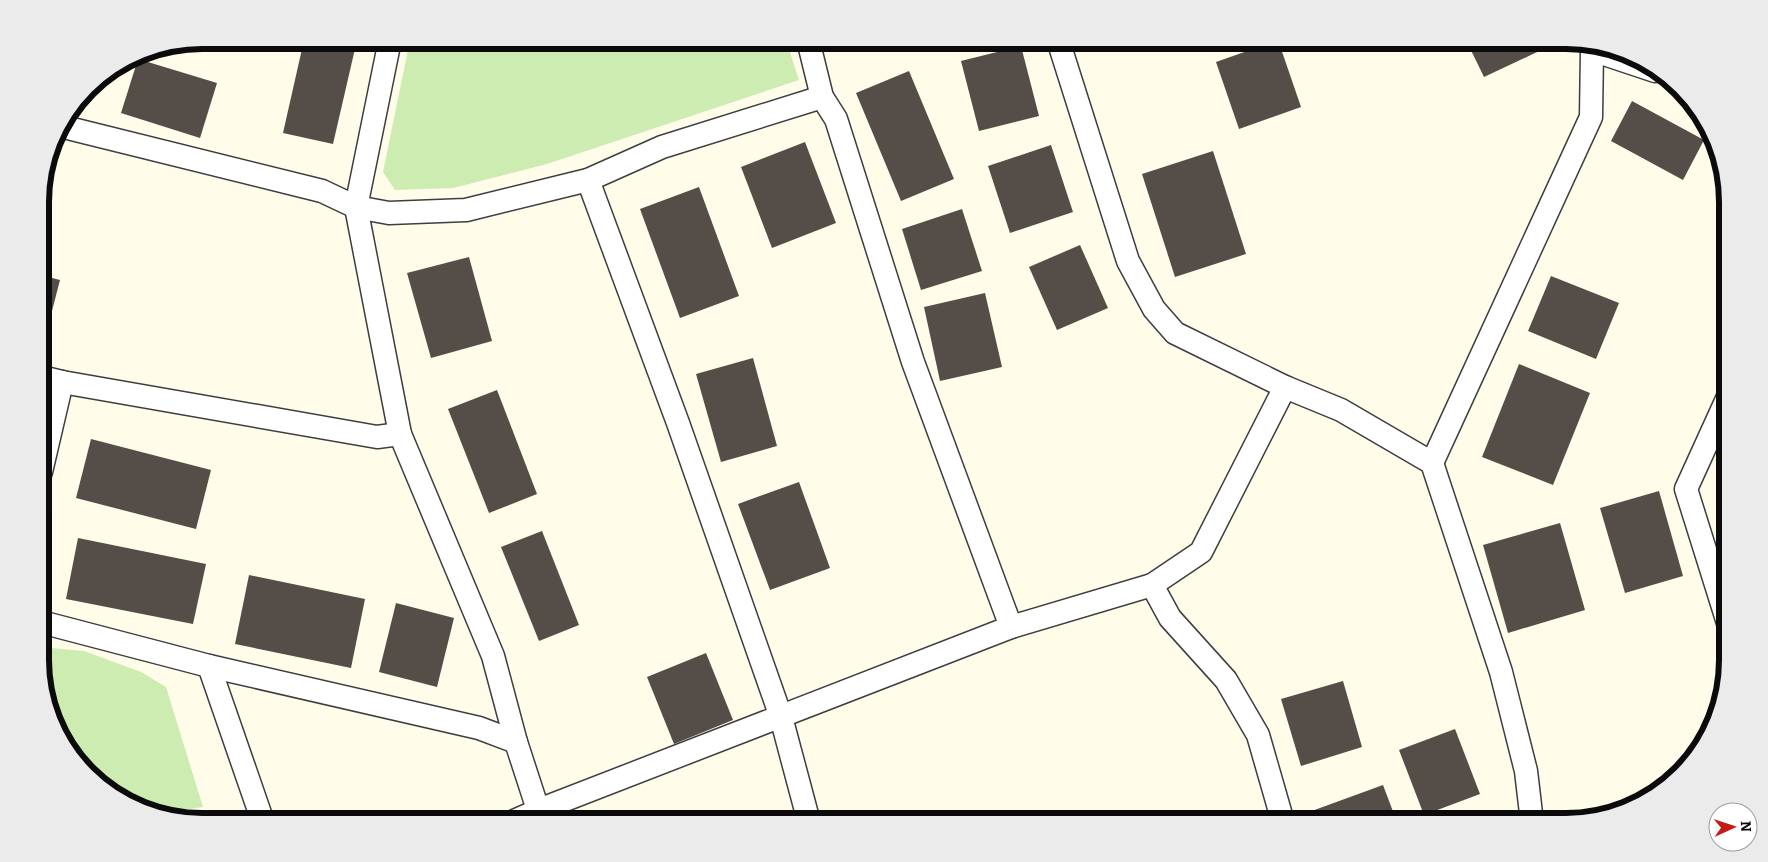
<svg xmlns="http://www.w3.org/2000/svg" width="1768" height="862" viewBox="0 0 1768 862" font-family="Bitter,serif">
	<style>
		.green { fill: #ccecb1 }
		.building { fill: #554d47 }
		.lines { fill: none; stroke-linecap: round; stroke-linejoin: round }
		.street-casing { stroke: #3e3e3e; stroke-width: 25 }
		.street { stroke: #fff; stroke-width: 22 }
		.rim { fill: none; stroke: #0b0b0b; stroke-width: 6 }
	</style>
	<rect width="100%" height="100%" fill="#fffcea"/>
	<!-- green -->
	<g class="green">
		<polygon points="410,40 786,40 799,80 547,164 453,188 395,190 383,172"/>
		<polygon points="41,647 84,651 141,672 166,687 203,807 163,813 130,805 73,759 41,682"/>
	</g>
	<!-- building -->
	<g class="building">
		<polygon points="304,40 357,40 333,144 283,133"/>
		<polygon points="1278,40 1301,107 1239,129 1216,62"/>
		<polygon points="1466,40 1547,40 1550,46 1484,77"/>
		<polygon points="1021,46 1039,116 979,131 961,61"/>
		<polygon points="138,59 217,83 200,138 121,113"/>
		<polygon points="909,71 954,179 901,201 856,93"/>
		<polygon points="1632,101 1704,140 1683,180 1611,141"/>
		<polygon points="805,142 836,223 772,248 741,167"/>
		<polygon points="1051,145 1073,212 1010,233 988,166"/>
		<polygon points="1213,151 1246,254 1175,277 1142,174"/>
		<polygon points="699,187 739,296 680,318 640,209"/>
		<polygon points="962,209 982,271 921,290 902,229"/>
		<polygon points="1080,245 1108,308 1057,330 1029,267"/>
		<polygon points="469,257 492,341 431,358 407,273"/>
		<polygon points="41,275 60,280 44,342 41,341"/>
		<polygon points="1551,276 1619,303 1596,359 1528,331"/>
		<polygon points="985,293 1002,367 940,381 924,307"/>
		<polygon points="753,358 777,446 721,462 696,374"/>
		<polygon points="1519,364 1590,393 1553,485 1482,457"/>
		<polygon points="497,390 537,494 489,513 448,409"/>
		<polygon points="91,439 211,470 196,529 76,498"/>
		<polygon points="799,482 830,568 770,590 738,504"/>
		<polygon points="1659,491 1683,576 1625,593 1600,508"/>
		<polygon points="1560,523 1585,610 1508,633 1483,545"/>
		<polygon points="542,531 579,625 539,641 501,547"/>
		<polygon points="78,538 206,564 193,624 66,599"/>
		<polygon points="249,575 365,599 351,668 235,644"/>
		<polygon points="396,603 454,618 437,687 379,672"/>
		<polygon points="706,653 733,720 674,744 647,677"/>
		<polygon points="1343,681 1362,747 1301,766 1281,699"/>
		<polygon points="1455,729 1480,794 1424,815 1399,750"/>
		<polygon points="1383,785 1397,822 1312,822 1309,812"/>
	</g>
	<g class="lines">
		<!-- street casing -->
		<g class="street-casing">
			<g id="street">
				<polyline points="390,40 356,207 400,434 493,656 516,742 542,822"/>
				<polyline points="808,40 822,97 836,119 913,362 1011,627"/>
				<polyline points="1058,40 1128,261 1154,309 1175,333 1285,387 1341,410 1432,463 1501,672 1526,771 1532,822"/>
				<polyline points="1592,50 1655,71"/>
				<polyline points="60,126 322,191 356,207 389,213 466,210 588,180 662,147 822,97"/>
				<polyline points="588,180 678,423 781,717 809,822"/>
				<polyline points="41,377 62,382 377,437 400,434"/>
				<polyline points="1727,399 1686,489 1728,623"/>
				<polyline points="1432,463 1591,117 1592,50 1591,46"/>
				<polyline points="41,472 62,382"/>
				<polyline points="1152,585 1170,618 1226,680 1258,735 1283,822"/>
				<polyline points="41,622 209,666 479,728 516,742"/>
				<polyline points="209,666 263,822"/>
				<polyline points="512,822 539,810 1011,627 1152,585 1201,552 1285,387"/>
			</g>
		</g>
		<!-- street -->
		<use href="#street" class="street"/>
	</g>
	<!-- crop -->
	<path d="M0 0H1768V862H0ZM202 49H1566A153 153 0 0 1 1719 202V660A153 153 0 0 1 1566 813H202A153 153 0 0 1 49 660V202A153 153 0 0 1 202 49Z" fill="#ebebeb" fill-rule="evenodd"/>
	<path class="rim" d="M202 49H1566A153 153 0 0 1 1719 202V660A153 153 0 0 1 1566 813H202A153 153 0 0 1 49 660V202A153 153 0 0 1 202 49Z"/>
	<!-- north arrow -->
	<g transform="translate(1733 827) rotate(87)"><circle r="24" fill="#ffffff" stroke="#9d9d9d"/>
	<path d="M0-4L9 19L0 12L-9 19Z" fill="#c61a19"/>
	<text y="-8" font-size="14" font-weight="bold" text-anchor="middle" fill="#0b0b0b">N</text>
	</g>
</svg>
